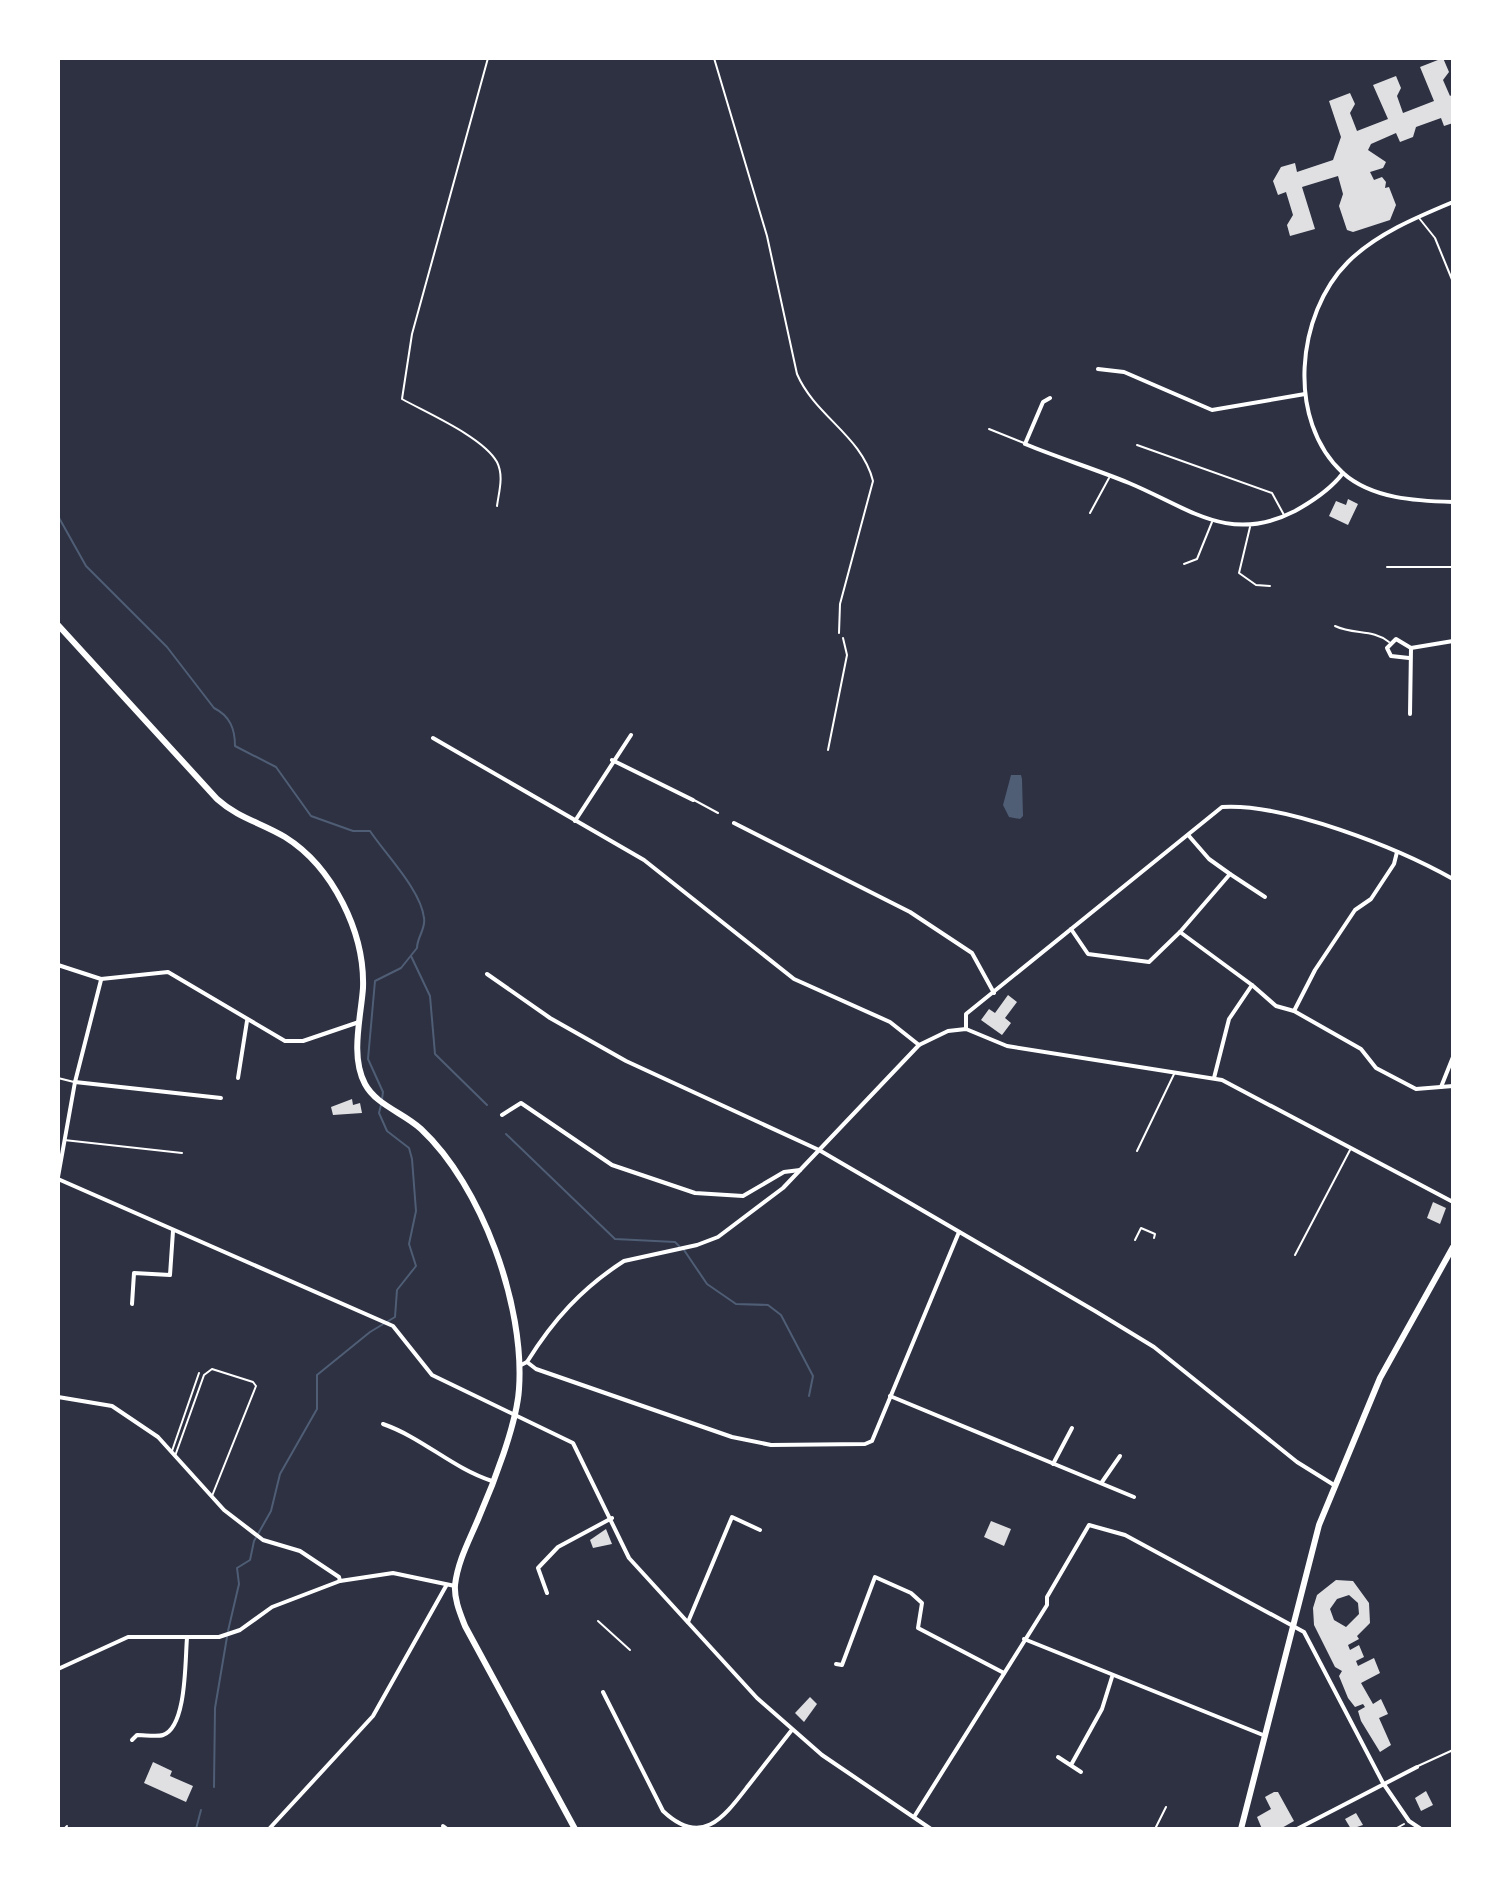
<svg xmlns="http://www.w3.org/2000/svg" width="1511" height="1887" viewBox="0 0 1511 1887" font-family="'Varela Round',sans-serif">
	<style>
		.water { fill: #4f5d75 }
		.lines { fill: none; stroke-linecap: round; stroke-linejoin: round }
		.stream { stroke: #4f5d75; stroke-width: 2 }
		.building { fill: #e0e0e3; fill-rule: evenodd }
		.path { stroke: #fff; stroke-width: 2 }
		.service { stroke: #fff; stroke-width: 2 }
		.minor { stroke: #fff; stroke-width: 4 }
		.secondary { stroke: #fff; stroke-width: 6 }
	</style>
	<rect width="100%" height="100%" fill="#2d3142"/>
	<!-- water -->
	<polygon class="water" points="1011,775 1021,775 1022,779 1023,816 1020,819 1009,817 1003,805"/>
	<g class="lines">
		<!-- stream -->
		<g class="stream">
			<path d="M58 516 86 566 167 647 214 708C230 716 235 729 235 746L276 767 311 816 353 831H370C386 855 421 890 424 918 426 929 417 937 417 948L401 968 375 981 368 1059 383 1092 382 1099"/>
			<polyline points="411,956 430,996 435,1054 487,1105"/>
			<polyline points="506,1134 615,1239 675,1242 679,1246"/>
			<polyline points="684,1250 707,1284 736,1304 768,1305 781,1315 813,1376 809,1396"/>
			<polyline points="228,1631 239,1584 237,1568 250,1560 254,1541 271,1511 280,1474 317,1409 317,1375 370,1332 395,1317 397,1290 416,1266 409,1244 416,1211 412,1159 409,1148 387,1131 379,1113 381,1105"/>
			<polyline points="214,1787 215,1708 227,1637"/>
			<polyline points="196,1829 201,1810"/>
		</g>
	</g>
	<!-- building -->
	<g class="building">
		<polygon points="1443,58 1449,72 1443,80 1450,96 1453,94 1453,123 1444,126 1441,118 1416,127 1413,137 1400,142 1396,133 1371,144 1368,150 1386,162 1383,168 1370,172 1374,180 1382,177 1386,182 1385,188 1389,187 1396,205 1390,220 1353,232 1347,230 1339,206 1343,194 1338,176 1302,187 1315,229 1290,236 1287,225 1293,215 1286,192 1278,195 1273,181 1281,167 1295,163 1297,172 1333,160 1341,137 1329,101 1350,93 1355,104 1350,113 1357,131 1388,119 1373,85 1396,76 1401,88 1397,96 1403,113 1434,101 1420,67"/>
		<polygon points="1348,499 1358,504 1348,525 1329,516 1336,501 1346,505"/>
		<polygon points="1008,995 1017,1002 1005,1018 1011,1023 1002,1035 981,1020 989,1009 995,1013"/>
		<polygon points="352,1099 353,1105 360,1103 362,1113 333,1115 331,1107"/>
		<polygon points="1433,1202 1446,1208 1440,1224 1427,1218"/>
		<polygon points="991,1521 1011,1529 1004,1546 984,1537"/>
		<polygon points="606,1529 612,1544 593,1548 590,1540"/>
		<path d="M1336 1580 1353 1581 1369 1603 1370 1623 1357 1636 1359 1639 1348 1645 1350 1650 1359 1645 1364 1657 1356 1661 1358 1666 1374 1658 1380 1673 1361 1683 1373 1704 1381 1699 1388 1714 1379 1718 1391 1745 1380 1752 1361 1721 1358 1711 1365 1707 1363 1704 1355 1707 1348 1698 1339 1676 1342 1671 1335 1667 1314 1625 1313 1608 1317 1595ZM1349 1595 1358 1603 1359 1614 1346 1627 1334 1620 1330 1609 1337 1599Z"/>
		<polygon points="810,1697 817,1704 804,1722 795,1713"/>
		<polygon points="153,1762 172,1771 170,1776 193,1786 186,1802 144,1783"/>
		<polygon points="1426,1791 1433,1805 1421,1811 1415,1798"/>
		<polygon points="1274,1792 1278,1792 1294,1821 1280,1829 1262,1829 1257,1817 1271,1809 1265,1797"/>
		<polygon points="1356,1813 1363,1825 1351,1829 1345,1819"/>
	</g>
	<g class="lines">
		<!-- path -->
		<g class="path">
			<path d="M488 58 412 334 402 399C427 413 483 437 497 462 504 476 499 491 497 506"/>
			<path d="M714 58 767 236 797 374C815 416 862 436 873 481L840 604 839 633"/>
			<polyline points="1135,1240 1141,1228 1155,1234 1154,1238"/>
			<polyline points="598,1621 630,1650"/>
			<polyline points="1395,1829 1404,1824"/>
		</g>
		<!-- service -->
		<g class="service">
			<polyline points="1419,218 1435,238 1453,282"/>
			<polyline points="989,429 1024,443"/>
			<polyline points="1137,445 1272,493 1284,515"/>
			<polyline points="1090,513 1109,478"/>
			<polyline points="1250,527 1239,573 1256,585 1270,586"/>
			<polyline points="1184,564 1197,559 1212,522"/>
			<polyline points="1387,567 1453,567"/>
			<path d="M1335 626C1354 635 1373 629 1389 642"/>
			<polyline points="828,750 847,655 843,638"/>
			<polyline points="694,800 718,813"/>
			<polyline points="58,1078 74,1082"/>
			<polyline points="64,1140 182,1153"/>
			<polyline points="1137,1151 1175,1072"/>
			<polyline points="1295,1255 1350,1150"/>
			<polyline points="172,1451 199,1373"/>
			<polyline points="175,1456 204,1375 212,1369 253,1382 256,1386 212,1496"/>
			<polyline points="1418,1766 1453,1750"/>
			<polyline points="58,1797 59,1796"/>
			<polyline points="64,1829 67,1826"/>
			<polyline points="1155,1829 1166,1807"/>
		</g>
		<!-- minor -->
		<g class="minor">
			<path d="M1453 202C1417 217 1376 234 1348 262 1296 314 1286 421 1343 473 1372 499 1417 501 1453 502"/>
			<polyline points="1098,369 1124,372 1212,410 1305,394"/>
			<path d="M1050 398 1043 402 1025 444C1059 458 1095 469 1129 483 1189 508 1229 545 1295 511 1313 501 1331 489 1343 473"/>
			<polyline points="1411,648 1453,641"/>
			<polyline points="1409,658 1391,656 1387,648 1396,639 1411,648"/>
			<polyline points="1410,714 1411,648"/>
			<polyline points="433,738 644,860 794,979 890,1022 919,1045"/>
			<polyline points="612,760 693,800"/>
			<polyline points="575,821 631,735"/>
			<polyline points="734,823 910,912 972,953 994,993"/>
			<polyline points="1230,874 1265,897"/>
			<polyline points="1071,929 1088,954 1149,962 1180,932 1230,874 1209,859 1189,836"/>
			<polyline points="1180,932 1252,985"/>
			<polyline points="58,965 101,979 168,972 285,1041 303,1041 359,1022"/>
			<polyline points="487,974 550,1018 626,1061 819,1150 1095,1311 1154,1347 1297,1462 1334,1485"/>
			<polyline points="1294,1011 1315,970 1355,910 1371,899 1394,864 1397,852"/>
			<path d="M966 1029V1014L1222 807C1285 803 1398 848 1453 879"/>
			<polyline points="238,1078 247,1021"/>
			<polyline points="1214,1078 1229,1019 1252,985 1276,1006 1294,1011 1361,1049 1376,1068 1416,1089 1453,1086"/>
			<polyline points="75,1082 221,1098"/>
			<polyline points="1441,1087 1453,1057"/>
			<polyline points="502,1115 521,1103 612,1165 695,1193 743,1196 784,1172 800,1170"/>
			<polyline points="58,1177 75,1082 101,980"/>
			<polyline points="58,1179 393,1326 432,1375 573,1443 629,1558 757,1698 822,1755 931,1829"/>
			<polyline points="132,1304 134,1273 170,1275 173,1231"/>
			<polyline points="527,1362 536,1369 732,1437 771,1445 865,1444 872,1441 959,1232"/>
			<path d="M519 1366 527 1362C553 1320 582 1288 624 1261L697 1245 718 1237 783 1188 919 1045 948 1031 966 1029 1007 1046 1222 1080 1453 1202"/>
			<polyline points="890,1396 1134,1497"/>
			<polyline points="58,1397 112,1406 158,1437 224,1510 263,1540 300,1551 339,1577 340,1581"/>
			<path d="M383 1424C423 1438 452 1468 492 1481"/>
			<polyline points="1053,1464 1072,1428"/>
			<polyline points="1102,1482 1120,1456"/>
			<polyline points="547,1593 538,1568 558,1547 612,1518"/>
			<polyline points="688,1622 732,1517 760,1530"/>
			<polyline points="1024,1639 1263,1735"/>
			<polyline points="836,1664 842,1665 875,1577 911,1593 922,1603 918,1628 1004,1673"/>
			<polyline points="58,1669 128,1637 219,1637 240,1630 272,1607 340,1581 393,1573 455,1586"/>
			<path d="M603 1692 663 1811C702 1848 724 1817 748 1786 763 1767 777 1749 791 1731"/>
			<path d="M132 1740 137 1735C145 1735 157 1737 163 1735 187 1727 185 1659 187 1638"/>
			<polyline points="1058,1757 1081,1772"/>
			<polyline points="1071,1765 1102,1709 1112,1677"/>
			<polyline points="914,1817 1047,1605 1047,1597 1089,1525 1125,1535 1304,1632 1383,1783 1409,1821 1421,1829"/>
			<polyline points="443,1826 447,1829"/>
			<polyline points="269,1829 373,1716 446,1586"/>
			<polyline points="1297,1829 1417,1767"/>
		</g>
		<!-- secondary -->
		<g class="secondary">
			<path d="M58 625 217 799C238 818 262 823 285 837 333 867 365 933 363 988 361 1017 350 1056 365 1084 376 1105 404 1113 421 1129 482 1186 525 1306 519 1389 517 1423 493 1485 479 1517 470 1539 458 1560 455 1585 454 1599 460 1613 465 1626L575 1829"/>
			<polyline points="1241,1829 1319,1525 1380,1378 1453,1247"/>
		</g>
	</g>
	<!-- border -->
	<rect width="1511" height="1887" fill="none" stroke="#ffffff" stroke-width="120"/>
</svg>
